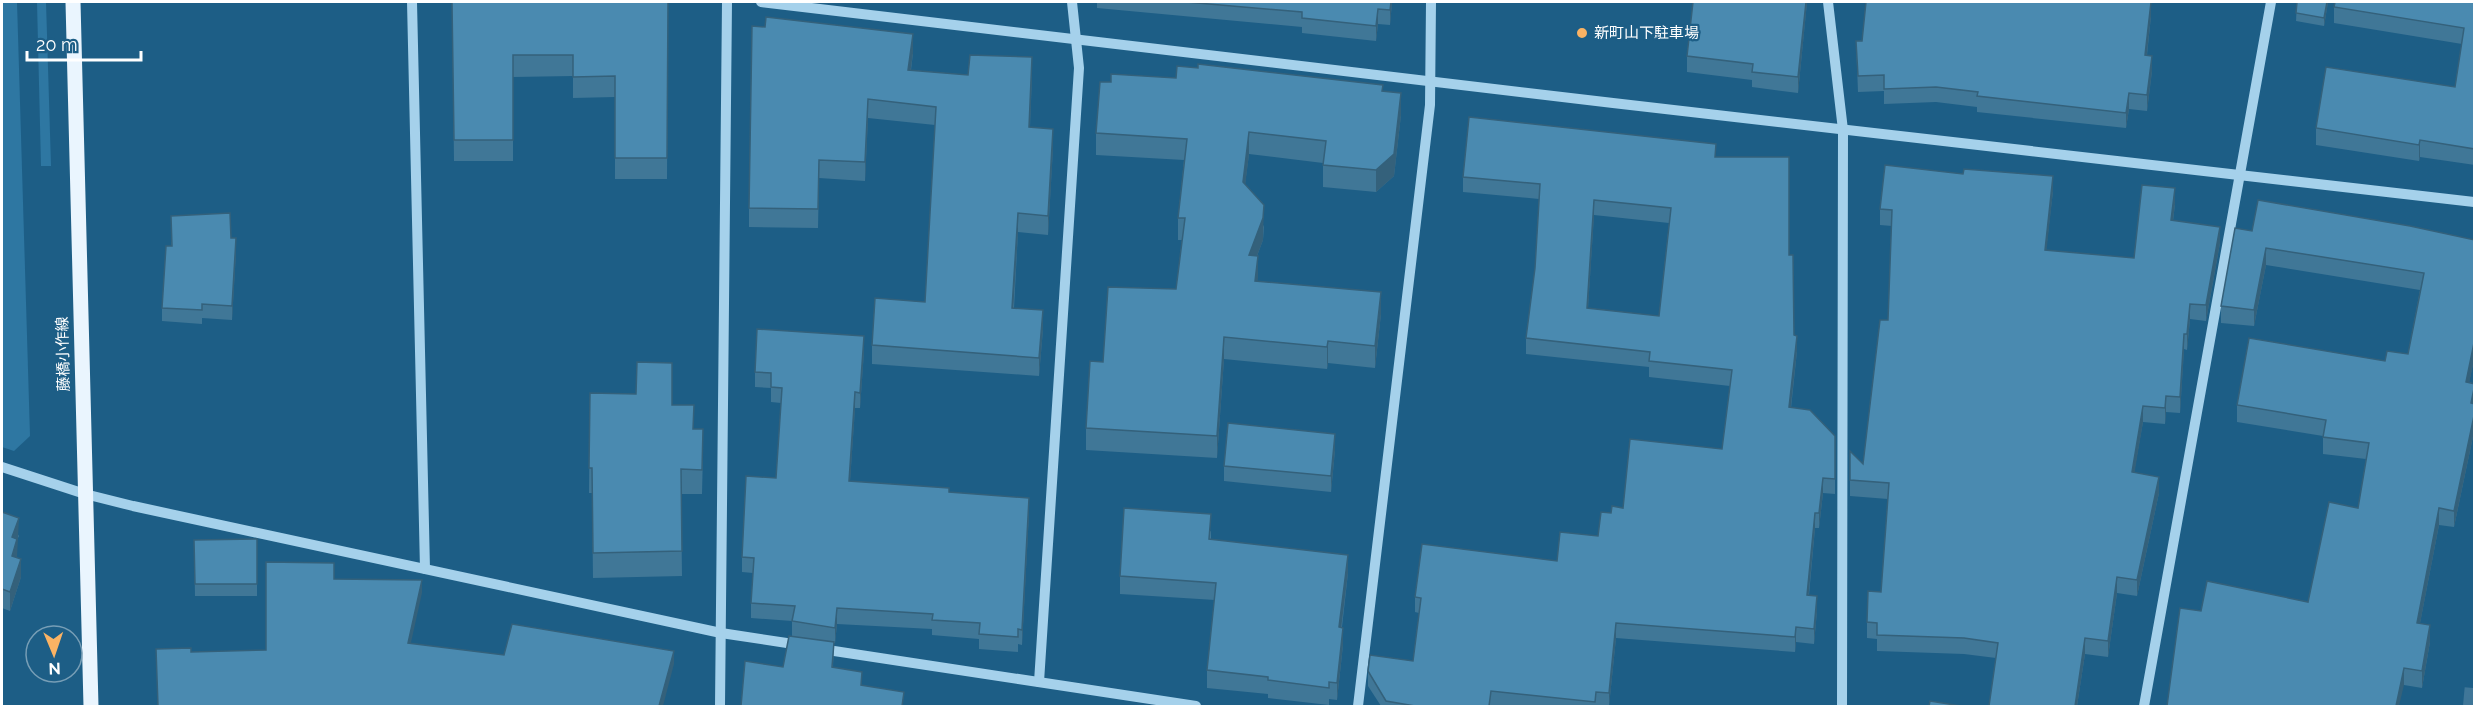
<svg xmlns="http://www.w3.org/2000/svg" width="2476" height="708" viewBox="0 0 2476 708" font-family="Raleway,'Noto Sans JP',sans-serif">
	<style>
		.green { fill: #2e77a2 }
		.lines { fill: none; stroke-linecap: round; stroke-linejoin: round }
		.highway-tunnel { stroke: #3f7698; stroke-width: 18; stroke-dasharray: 18 9; stroke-linecap: butt }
		.minor { stroke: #a5d1eb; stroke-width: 10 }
		.major { stroke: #eaf5fe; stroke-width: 15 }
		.wall { fill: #407797; fill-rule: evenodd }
		.shaded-wall { fill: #34617b }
		.building { fill: #4a8ab0; stroke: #34617b; stroke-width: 1.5; fill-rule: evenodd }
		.poi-dot { fill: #fab364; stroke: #1d5e86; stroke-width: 2 }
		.labels { text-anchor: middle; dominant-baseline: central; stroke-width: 4.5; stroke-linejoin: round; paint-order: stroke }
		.poi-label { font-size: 15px; fill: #fff; stroke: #1d5e86; text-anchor: start }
		.street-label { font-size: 15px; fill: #fff; stroke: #1d5e86 }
	</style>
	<rect width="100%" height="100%" fill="#1d5e86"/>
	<!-- green -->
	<g class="green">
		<polygon points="2,2 17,2 30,436 14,451 2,447"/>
		<polygon points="37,2 46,2 51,166 41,166"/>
	</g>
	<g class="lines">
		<!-- highway-tunnel -->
		<polyline class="highway-tunnel" points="2472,706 2474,684"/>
		<!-- minor -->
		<g class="minor">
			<polyline points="412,2 425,569"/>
			<polyline points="761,2 1613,103 2474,202"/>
			<polyline points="1828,2 1843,130 1842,706"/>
			<polyline points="2,467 85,494 133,506 721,633 800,645"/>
			<polyline points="821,649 1196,706"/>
			<polyline points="1039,682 1079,68 1072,2"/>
			<polyline points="720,706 727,2"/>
			<polyline points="1358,706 1430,105 1431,2"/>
			<polyline points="2144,706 2271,2"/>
		</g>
		<!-- major -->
		<polyline class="major" points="73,2 91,706"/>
	</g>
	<!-- wall -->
	<g class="wall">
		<polygon points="452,2 668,2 667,179 615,179 615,97 573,98 573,76 513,77 513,161 454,161"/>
		<polygon points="1097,2 1392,2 1390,25 1378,24 1376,41 1302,33 1302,27 1097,8"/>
		<polygon points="1807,2 1798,93 1752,87 1752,80 1687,72 1687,56"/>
		<polygon points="2297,2 2328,2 2324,26 2296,21"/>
		<polygon points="2475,2 2475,165 2420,157 2419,161 2316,145 2316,128 2455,87 2462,44 2334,23 2334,7"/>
		<polygon points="2151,16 2147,55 2152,71 2147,111 2129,109 2126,128 1977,112 1977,107 1936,102 1884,104 1884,91 1858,92 1856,41"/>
		<polygon points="913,53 911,70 968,75 1032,76 1030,127 1053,148 1048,235 1018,232 1014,308 1043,329 1039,376 872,364 872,345 925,302 935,125 868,118 865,181 819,178 818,228 749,227 749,208"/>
		<polygon points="1383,91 1401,115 1394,176 1376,192 1323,187 1323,163 1249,154 1245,184 1264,227 1263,240 1257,256 1257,281 1381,314 1375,368 1328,363 1327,369 1224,359 1217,458 1086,450 1086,428 1103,362 1176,289 1182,240 1178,240 1178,218 1184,160 1096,155 1096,133"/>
		<path d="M1716 157 1789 255 1794 335 1797 351 1791 408 1835 436V494L1823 493 1819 528H1815L1809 595 1817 611 1814 644 1796 642 1795 652 1616 638 1609 706H1381L1368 686V671L1413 661 1419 613 1415 612V597L1557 561 1598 536 1611 513 1623 508 1722 449 1730 386 1649 377V367L1526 354V338L1535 268 1539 199 1463 192V177ZM1594 215 1669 223 1659 316 1588 308Z"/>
		<polygon points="2053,191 2046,250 2134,258 2175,204 2173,221 2220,243 2206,321 2190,319 2187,350 2184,349 2180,413 2166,412 2165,424 2143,422 2134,472 2159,493 2137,596 2117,593 2108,657 2085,654 2077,706 1989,706 1996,658 1964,654 1877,651 1877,639 1867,638 1867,622 1881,592 1888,499 1850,496 1850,451 1863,464 1888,320 1892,226 1880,225 1880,209"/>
		<polygon points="171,216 231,238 236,252 232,320 202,318 202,324 162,321 162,308 171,246"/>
		<polygon points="2252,231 2475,240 2475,355 2469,382 2475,384 2475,427 2454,527 2439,525 2420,623 2430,642 2422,688 2404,685 2201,611 2308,602 2358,508 2366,459 2323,454 2323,436 2237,422 2237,405 2408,354 2420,290 2266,265 2254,326 2221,323 2221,306"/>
		<polygon points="864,351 860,408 855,408 850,481 949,492 1029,513 1022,645 1018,644 1018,652 979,649 979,639 932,635 932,629 837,624 835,643 834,643 833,667 862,686 904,706 741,706 745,661 783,667 792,636 792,621 751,618 751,603 753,573 742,572 742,557 776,478 781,403 771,402 771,388 755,387 755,372"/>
		<polygon points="590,393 672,405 694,429 703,453 702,494 681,494 682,576 593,578 592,493 589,493"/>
		<polygon points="1335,450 1331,492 1224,481 1224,466"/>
		<polygon points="2,512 19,536 17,540 17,558 21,577 10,611 2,608"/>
		<polygon points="1211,531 1211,539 1348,573 1342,627 1343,645 1337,700 1329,699 1329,705 1268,698 1268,694 1207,688 1207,670 1215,600 1120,594 1120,576"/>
		<polygon points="257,539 257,596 195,596 194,540"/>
	</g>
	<!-- shaded-wall -->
	<g class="shaded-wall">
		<polygon points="1391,2 1392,2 1390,25 1390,10"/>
		<polygon points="1806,2 1807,2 1798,93 1798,77"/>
		<polygon points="2151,2 2151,16 2145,71 2145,55"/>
		<polygon points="2327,2 2328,2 2324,26 2324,18"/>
		<polygon points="1378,9 1378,24 1376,41 1376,26"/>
		<polygon points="913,34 913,53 908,89 908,70"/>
		<polygon points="2152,56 2152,71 2147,111 2147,95"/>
		<polygon points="1032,57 1032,76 1029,146 1029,127"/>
		<polygon points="1401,93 1401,115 1394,176 1376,192 1376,170"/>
		<polygon points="2129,93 2129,109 2126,128 2126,113"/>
		<polygon points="868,99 868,118 865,181 865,162"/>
		<polygon points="1053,129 1053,148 1048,235 1048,216"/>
		<polygon points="1249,132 1249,154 1243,204 1243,182"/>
		<polygon points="2420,140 2420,157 2419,161 2419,145"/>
		<polygon points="2053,176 2053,191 2045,265 2045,250"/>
		<polygon points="2175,188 2175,204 2171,236 2171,220"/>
		<polygon points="1594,200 1594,215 1587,323 1587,308"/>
		<polygon points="1264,205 1263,240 1249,277 1249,255"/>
		<polygon points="1018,213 1018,232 1012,327 1012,308"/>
		<polygon points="2220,227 2220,243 2206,321 2206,305"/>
		<polygon points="236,238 236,252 232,320 232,306"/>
		<polygon points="2266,248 2266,265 2254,326 2254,310"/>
		<polygon points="1258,256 1258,278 1255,303 1255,281"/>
		<polygon points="1381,292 1381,314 1375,368 1375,346"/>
		<polygon points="2190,304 2190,319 2187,350 2187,334"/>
		<polygon points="1043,310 1043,329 1039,376 1039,358"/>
		<polygon points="2184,334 2184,349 2180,413 2180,397"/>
		<polygon points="864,336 864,351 860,408 860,393"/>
		<polygon points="1797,336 1797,351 1789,423 1789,407"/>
		<polygon points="1224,337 1224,359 1217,458 1217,436"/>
		<polygon points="2475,338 2475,355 2466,399 2466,382"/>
		<polygon points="1328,341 1328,363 1327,369 1327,347"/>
		<polygon points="2475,384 2475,401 2471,419 2471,403"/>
		<polygon points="855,392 855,408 849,496 849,481"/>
		<polygon points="2166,396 2166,412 2165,424 2165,408"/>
		<polygon points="2143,406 2143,422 2132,488 2132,472"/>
		<polygon points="2475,411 2475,427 2454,527 2454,511"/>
		<polygon points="1335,434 1335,450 1331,492 1331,476"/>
		<polygon points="2159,477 2159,493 2137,596 2137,580"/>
		<polygon points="1823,478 1823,493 1819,528 1819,513"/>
		<polygon points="1029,498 1029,513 1022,645 1022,630"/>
		<polygon points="2439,508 2439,525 2417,639 2417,623"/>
		<polygon points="1815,513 1815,528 1807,611 1807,595"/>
		<polygon points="19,518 17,558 12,574 12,537"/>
		<polygon points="1348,555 1348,573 1339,645 1339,627"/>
		<polygon points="21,559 21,577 10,611 10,592"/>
		<polygon points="2117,577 2117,593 2108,657 2108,641"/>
		<polygon points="422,580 422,593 408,656 408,643"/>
		<polygon points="1817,596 1817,611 1814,644 1814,629"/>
		<polygon points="837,608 837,624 835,643 835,628"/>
		<polygon points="1616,623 1616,638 1609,706 1609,693"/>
		<polygon points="2430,625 2430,642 2422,688 2422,671"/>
		<polygon points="1796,627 1796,642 1795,652 1795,637"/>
		<polygon points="1343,628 1343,645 1337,700 1337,683"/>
		<polygon points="2085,638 2085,654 2077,706 2075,706"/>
		<polygon points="674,651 674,664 663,706 659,706"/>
		<polygon points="2404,668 2404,685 2399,706 2396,706"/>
	</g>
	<!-- building -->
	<g class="building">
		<polygon points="452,2 668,2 667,158 615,158 615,76 573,77 573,55 513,55 513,140 454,140"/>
		<polygon points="1186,2 1391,2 1390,10 1378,9 1376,26 1302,18 1302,12"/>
		<polygon points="1693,2 1806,2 1798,77 1752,72 1753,64 1687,56"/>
		<polygon points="1866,2 2151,2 2145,55 2152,56 2147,95 2129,93 2126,113 1977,96 1978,92 1936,87 1884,89 1884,75 1858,76 1856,41 1862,41"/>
		<polygon points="2297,2 2327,2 2324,18 2296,13"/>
		<polygon points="2335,2 2475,2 2475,149 2420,140 2419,145 2316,128 2326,67 2455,87 2464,28 2334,7"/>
		<polygon points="766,17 913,34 908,70 968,75 970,55 1032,57 1029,127 1053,129 1048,216 1018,213 1012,308 1043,310 1039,358 872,345 875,298 925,302 936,107 868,99 865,162 819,160 818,209 749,208 752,26 765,27"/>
		<polygon points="1198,64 1383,85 1382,91 1401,93 1394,154 1376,170 1323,165 1326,141 1249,132 1243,182 1264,205 1263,218 1249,255 1258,256 1255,281 1381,292 1375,346 1328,341 1327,347 1224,337 1217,436 1086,428 1090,361 1103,362 1108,287 1176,289 1185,218 1178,218 1187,139 1096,133 1100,82 1111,82 1111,74 1176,78 1177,66 1198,68"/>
		<path d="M1469 117 1716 144 1715 157H1789V255H1793L1794 335 1797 336 1789 407 1810 410 1835 436V479L1823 478 1819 513H1815L1807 595 1817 596 1814 629 1796 627 1795 637 1616 623 1609 693 1596 692 1595 702 1491 691 1489 706H1415L1386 701 1368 671 1370 655 1413 661 1421 598 1415 597 1422 544 1557 561 1560 532 1598 536 1601 512 1611 513 1612 506 1623 508 1630 439 1722 449 1732 370 1649 361 1650 352 1526 338 1535 268 1540 184 1463 177ZM1594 200 1671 208 1659 316 1587 308Z"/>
		<polygon points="1885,165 1963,174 1964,169 2053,176 2045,250 2134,258 2142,185 2175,188 2171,220 2220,227 2206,305 2190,304 2187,334 2184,334 2180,397 2166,396 2165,408 2143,406 2132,472 2159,477 2137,580 2117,577 2108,641 2085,638 2075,706 1989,706 1998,643 1964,638 1877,635 1877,623 1867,622 1868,591 1881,592 1889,483 1850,480 1850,451 1863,464 1880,320 1888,320 1892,210 1880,209"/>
		<polygon points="2258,200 2410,226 2475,240 2475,338 2466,382 2475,384 2471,403 2475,404 2475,411 2454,511 2439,508 2417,623 2430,625 2422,671 2404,668 2396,706 2167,706 2180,608 2201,611 2207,581 2308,602 2329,502 2358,508 2369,443 2323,437 2326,420 2237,405 2249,338 2385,361 2387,351 2408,354 2424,273 2266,248 2254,310 2221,306 2235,228 2252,231"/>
		<polygon points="230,213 231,238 236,238 232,306 202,304 202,310 162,308 166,246 172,246 171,216"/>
		<polygon points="757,329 864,336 860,393 855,392 849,481 949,488 949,492 1029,498 1022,630 1018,629 1018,637 979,634 980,623 932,620 933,614 837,608 835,628 792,621 795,606 751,603 754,558 742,557 746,476 776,478 782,388 771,387 771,373 755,372"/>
		<polygon points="637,362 672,363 672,405 694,405 693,429 703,429 702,470 681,469 682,551 593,553 592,468 589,468 590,393 636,394"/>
		<polygon points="1228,423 1335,434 1331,476 1224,466"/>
		<polygon points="1124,508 1211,514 1209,539 1348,555 1339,627 1343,628 1337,683 1329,682 1329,688 1268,680 1268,677 1207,670 1216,583 1120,576"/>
		<polygon points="2,512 19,518 12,537 17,539 12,556 21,559 10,592 2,589"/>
		<polygon points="257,539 257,584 195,584 194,540"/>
		<polygon points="266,562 334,563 334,579 422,580 408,643 504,655 512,624 674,651 659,706 158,706 156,649 191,648 191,652 266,650"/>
		<polygon points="789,636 834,642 832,667 862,672 861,685 904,692 902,706 741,706 745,661 783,667"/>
		<polygon points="1930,701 1961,706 1929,706"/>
	</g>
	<!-- markers -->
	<circle class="poi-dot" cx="1582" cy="33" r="6"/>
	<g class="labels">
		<!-- poi labels -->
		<g class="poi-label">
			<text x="1594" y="33">新町山下駐車場</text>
		</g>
		<!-- street labels -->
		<g class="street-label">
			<text transform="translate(63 354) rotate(-91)">藤橋小作線</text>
		</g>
	</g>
	<!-- border -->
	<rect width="2476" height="708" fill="none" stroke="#ffffff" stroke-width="6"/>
	<!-- north arrow -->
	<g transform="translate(54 654) rotate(178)"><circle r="28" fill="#1d5e86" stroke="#779eb6" stroke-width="1.5"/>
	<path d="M0-4.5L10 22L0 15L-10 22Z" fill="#fab364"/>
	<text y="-9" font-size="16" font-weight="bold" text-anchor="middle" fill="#ffffff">N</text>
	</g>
	<!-- scale -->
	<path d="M27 51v9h114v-9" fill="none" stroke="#ffffff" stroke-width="3"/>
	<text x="36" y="51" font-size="18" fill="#ffffff" stroke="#1d5e86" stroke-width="4.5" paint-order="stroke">20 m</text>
</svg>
